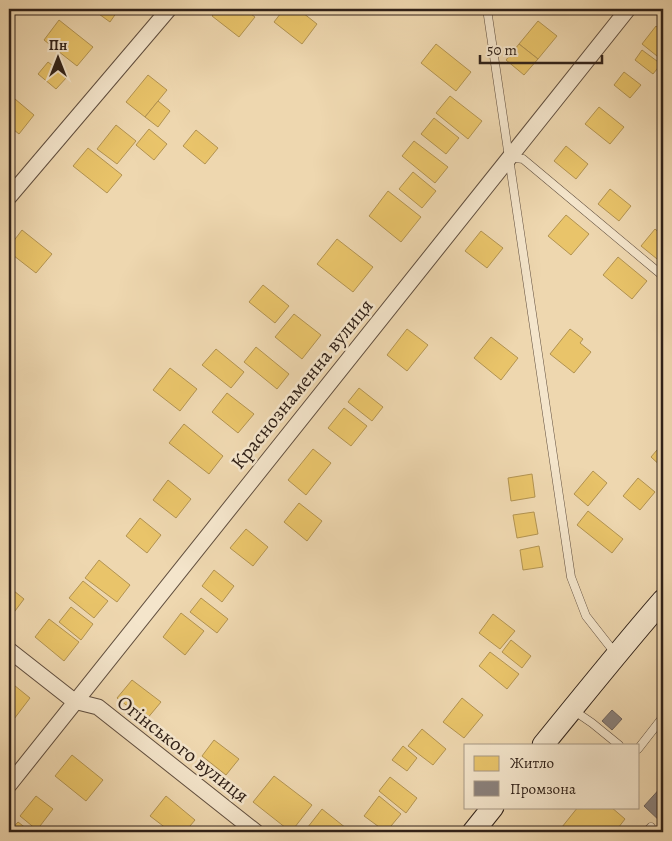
<svg xmlns="http://www.w3.org/2000/svg" width="672" height="841" viewBox="0 0 672 841" font-family="Alegreya,serif">
	<style>
		.homes { fill: #e9c46a; stroke: #b29351 }
		.industry { fill: #8a817c; stroke: #6f645e }
		.lines { fill: none; stroke-linecap: round; stroke-linejoin: round }
		.service-casing { stroke: #604e3e; stroke-width: 9 }
		.minor-casing { stroke: #604e3e; stroke-width: 17 }
		.secondary-casing { stroke: #302118; stroke-width: 23 }
		.service { stroke: #f4e5cb; stroke-width: 8 }
		.minor { stroke: #f4e5cb; stroke-width: 15 }
		.secondary { stroke: #f4e5cb; stroke-width: 21 }
		.labels { text-anchor: middle; dominant-baseline: central; stroke-width: 5; stroke-linejoin: round; paint-order: stroke }
		.street-label { font-size: 20px; fill: #302118; stroke: #f4e5cb }
	</style>
	<rect width="100%" height="100%" fill="#eed7af"/>
	<filter id="stains"><feTurbulence type="fractalNoise" baseFrequency=".004" numOctaves="4"/><feColorMatrix values="0 0 0 0 .2 0 0 0 0 .09 0 0 0 0 .02 0 0 0 .5 -.17"/></filter>
	<radialGradient id="worn" r=".72"><stop offset=".6" stop-color="#630" stop-opacity="0"/><stop offset="1" stop-color="#630" stop-opacity=".3"/></radialGradient>
	<!-- homes -->
	<g class="homes">
		<polygon points="92,9 119,9 110,22"/>
		<polygon points="218,9 244,9 255,17 239,37 212,16"/>
		<polygon points="284,9 298,9 317,24 302,44 274,22"/>
		<polygon points="566,9 577,9 572,14"/>
		<polygon points="59,20 93,47 77,66 44,40"/>
		<polygon points="538,21 557,36 538,59 519,44"/>
		<polygon points="656,26 663,32 662,60 642,44"/>
		<polygon points="436,44 471,72 456,91 421,63"/>
		<polygon points="519,44 538,59 524,75 506,60"/>
		<polygon points="642,50 661,64 653,74 635,60"/>
		<polygon points="48,62 67,77 56,89 38,74"/>
		<polygon points="624,72 641,85 630,98 614,85"/>
		<polygon points="148,75 167,90 145,117 126,102"/>
		<polygon points="450,96 482,121 468,139 436,113"/>
		<polygon points="15,99 34,115 19,134 9,126 9,108"/>
		<polygon points="158,101 170,111 158,127 145,117"/>
		<polygon points="599,107 624,127 610,144 585,124"/>
		<polygon points="434,118 459,138 446,154 421,134"/>
		<polygon points="116,125 136,141 117,164 97,149"/>
		<polygon points="149,129 167,144 154,160 136,145"/>
		<polygon points="196,130 218,148 205,164 183,146"/>
		<polygon points="414,141 448,167 435,183 402,156"/>
		<polygon points="566,146 588,164 576,179 554,161"/>
		<polygon points="88,148 122,175 107,193 73,166"/>
		<polygon points="413,172 436,191 422,208 399,189"/>
		<polygon points="610,189 631,206 619,221 598,204"/>
		<polygon points="388,191 421,217 401,242 369,216"/>
		<polygon points="566,215 589,234 571,255 548,236"/>
		<polygon points="655,229 663,236 662,263 641,246"/>
		<polygon points="22,230 52,254 36,273 9,252 9,247"/>
		<polygon points="481,231 503,248 487,268 465,251"/>
		<polygon points="337,239 373,267 353,292 317,264"/>
		<polygon points="618,257 647,281 632,299 603,275"/>
		<polygon points="263,285 289,306 275,323 249,302"/>
		<polygon points="294,314 321,335 302,359 275,337"/>
		<polygon points="407,329 428,345 407,371 387,355"/>
		<polygon points="570,329 583,339 580,343 591,352 574,373 550,354"/>
		<polygon points="491,337 518,358 501,380 474,358"/>
		<polygon points="256,347 289,374 277,389 244,362"/>
		<polygon points="216,349 244,372 231,388 202,365"/>
		<polygon points="170,368 197,389 180,411 153,390"/>
		<polygon points="359,388 383,407 372,421 348,402"/>
		<polygon points="227,393 254,414 238,433 212,412"/>
		<polygon points="344,408 367,426 351,446 328,428"/>
		<polygon points="184,424 223,456 209,474 169,443"/>
		<polygon points="663,443 663,468 651,457"/>
		<polygon points="313,449 331,463 306,495 288,480"/>
		<polygon points="593,471 607,483 588,506 574,494"/>
		<polygon points="532,474 535,497 511,501 508,478"/>
		<polygon points="638,478 655,492 640,510 623,496"/>
		<polygon points="168,480 191,499 176,518 153,500"/>
		<polygon points="299,503 322,521 307,541 284,522"/>
		<polygon points="588,511 623,539 612,553 577,525"/>
		<polygon points="534,512 538,534 517,538 513,515"/>
		<polygon points="140,518 161,535 147,553 126,536"/>
		<polygon points="246,529 268,547 253,566 230,548"/>
		<polygon points="539,546 543,567 523,570 520,550"/>
		<polygon points="99,560 130,585 117,602 85,578"/>
		<polygon points="214,570 234,586 222,602 202,586"/>
		<polygon points="83,581 108,601 94,618 69,598"/>
		<polygon points="9,587 24,599 9,619"/>
		<polygon points="201,598 228,619 217,633 190,612"/>
		<polygon points="71,607 93,624 81,640 59,622"/>
		<polygon points="181,613 204,631 185,655 163,637"/>
		<polygon points="493,614 515,631 500,649 479,633"/>
		<polygon points="49,619 79,642 64,661 35,637"/>
		<polygon points="511,640 531,656 522,668 502,652"/>
		<polygon points="490,652 519,674 507,689 479,666"/>
		<polygon points="132,680 161,702 146,720 117,698"/>
		<polygon points="9,681 30,698 14,719 9,715"/>
		<polygon points="462,698 483,715 464,738 443,722"/>
		<polygon points="422,729 446,749 433,765 408,746"/>
		<polygon points="214,740 239,759 226,775 202,756"/>
		<polygon points="403,746 417,758 407,771 392,760"/>
		<polygon points="72,755 103,780 86,801 55,776"/>
		<polygon points="274,776 312,805 291,832 253,802"/>
		<polygon points="390,777 417,798 406,813 379,791"/>
		<polygon points="36,796 53,809 37,830 20,816"/>
		<polygon points="166,796 195,820 185,832 171,832 150,816"/>
		<polygon points="379,796 401,814 386,832 364,816"/>
		<polygon points="578,807 611,807 625,819 615,832 558,832"/>
		<polygon points="322,809 351,832 304,832"/>
		<polygon points="18,822 31,832 9,832"/>
	</g>
	<!-- industry -->
	<g class="industry">
		<polygon points="612,710 622,719 612,730 602,721"/>
		<polygon points="663,785 663,824 644,806"/>
	</g>
	<g class="lines">
		<!-- service casing -->
		<g class="service-casing">
			<g id="service">
				<polyline points="487,9 571,577 586,616 615,653"/>
				<polyline points="509,157 523,159 663,276"/>
				<polyline points="573,710 592,723 619,745"/>
				<polyline points="638,749 663,717"/>
				<polyline points="646,832 651,827"/>
			</g>
		</g>
		<!-- minor casing -->
		<g class="minor-casing">
			<g id="minor">
				<polyline points="9,197 169,9"/>
				<polyline points="9,650 74,701 98,707 256,832"/>
				<polyline points="9,785 628,9"/>
			</g>
		</g>
		<!-- secondary casing -->
		<g class="secondary-casing">
			<g id="secondary">
				<path d="M543 745C583 696 622 647 663 600"/>
				<polyline points="473,832 493,807"/>
			</g>
		</g>
		<!-- service -->
		<use href="#service" class="service"/>
		<!-- minor -->
		<use href="#minor" class="minor"/>
		<!-- secondary -->
		<use href="#secondary" class="secondary"/>
	</g>
	<g class="labels">
		<!-- street labels -->
		<g class="street-label">
			<text transform="translate(302 384) rotate(-51)">Краснознаменна вулиця</text>
			<text transform="translate(183 749) rotate(38)">Огінського вулиця</text>
		</g>
	</g>
	<!-- margin -->
	<rect width="672" height="841" fill="none" stroke="#eed7af" stroke-width="30"/>
	<rect x="10" y="10" width="652" height="821" fill="none" stroke="#302118" stroke-width="2.5"/>
	<rect x="15" y="15" width="642" height="811" fill="none" stroke="#302118"/>
	<!-- legend -->
	<rect x="464" y="744" width="175" height="65" fill="#f4e5cb" stroke="#a69783"/>
	<rect x="474" y="756" width="25" height="15" fill="#e9c46a" stroke="#a69783"/>
	<text x="510" y="768" font-size="15" fill="#302118">Житло</text>
	<rect x="474" y="781" width="25" height="15" fill="#8a817c" stroke="#a69783"/>
	<text x="510" y="794" font-size="15" fill="#302118">Промзона</text>
	<!-- north arrow -->
	<g transform="translate(58 58)" stroke="#f4e5cb" stroke-width="4" paint-order="stroke">
	<path d="M0-4L9 19L0 12L-9 19Z" fill="#302118"/>
	<text y="-8" font-size="14" font-weight="bold" text-anchor="middle" fill="#302118">Пн</text>
	</g>
	<!-- scale -->
	<path d="M480 55v8h122v-8" fill="none" stroke="#302118" stroke-width="2.5"/>
	<text x="487" y="55" font-size="15" fill="#302118" stroke="#f4e5cb" stroke-width="4" paint-order="stroke">50 m</text>
	<rect width="100%" height="100%" filter="url(#stains)"/>
	<rect width="100%" height="100%" fill="url(#worn)"/>
</svg>
